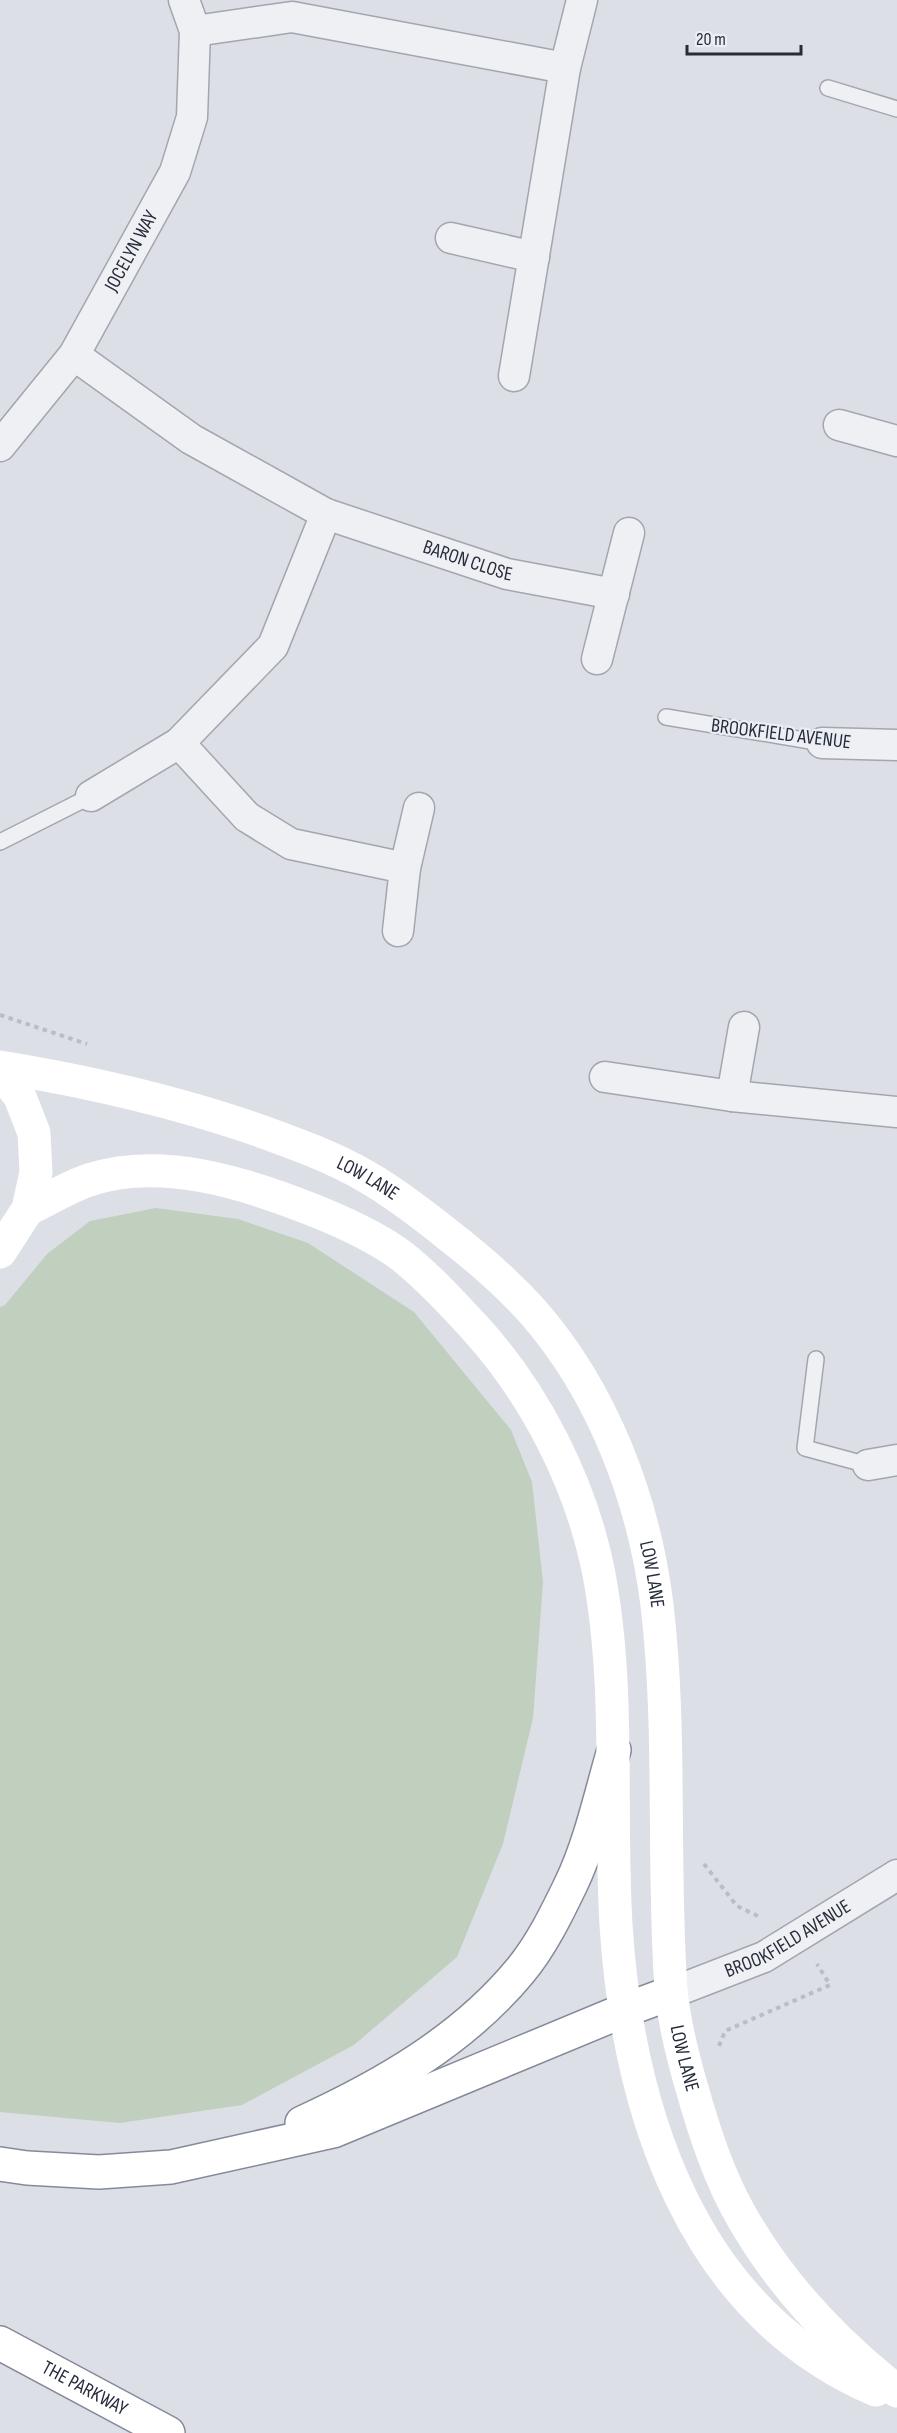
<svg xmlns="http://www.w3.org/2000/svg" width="897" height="2433" viewBox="0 0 897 2433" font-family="'Sofia Sans Condensed',sans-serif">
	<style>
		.green { fill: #c0cfbe }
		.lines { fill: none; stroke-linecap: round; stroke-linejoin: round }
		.service-casing { stroke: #a3a6af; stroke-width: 18 }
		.minor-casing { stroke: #a3a6af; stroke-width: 33 }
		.trunk-casing { stroke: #858a9b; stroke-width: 36 }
		.path { stroke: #bbbdc4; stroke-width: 4; stroke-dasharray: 4.5 4.5; stroke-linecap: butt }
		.service { stroke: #eff0f4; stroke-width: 15 }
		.minor { stroke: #eff0f4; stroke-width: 30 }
		.secondary { stroke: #fff; stroke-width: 33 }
		.trunk { stroke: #fff; stroke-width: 33 }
		.labels { text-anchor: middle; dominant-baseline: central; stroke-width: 4.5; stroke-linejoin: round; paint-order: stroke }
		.street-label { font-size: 20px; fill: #272c3b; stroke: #eceef4 }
	</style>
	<rect width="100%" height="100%" fill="#dddfe6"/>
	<!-- green -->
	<polygon class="green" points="156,1208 238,1219 308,1243 414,1312 511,1430 532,1482 543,1582 533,1718 503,1844 457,1957 354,2045 242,2105 120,2123 0,2112 0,1307 5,1305 47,1254 90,1221"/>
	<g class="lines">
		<!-- service casing -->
		<g class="service-casing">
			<g id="service">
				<polyline points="828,88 897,109"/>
				<polyline points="666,717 822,743"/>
				<polyline points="0,842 91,796"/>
				<polyline points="816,1359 805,1448 868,1465"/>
			</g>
		</g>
		<!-- minor casing -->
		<g class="minor-casing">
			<g id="minor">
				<polyline points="195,31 292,17 565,68"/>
				<polyline points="451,238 534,257"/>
				<path id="s1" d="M74 355 191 439 326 514 507 574 614 594"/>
				<polyline points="514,376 565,68 582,0"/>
				<polyline points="839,425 897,441"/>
				<path id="s2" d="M0 446 74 355 175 172 192 117 195 31 184 0"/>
				<polyline points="597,659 629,533"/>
				<polyline points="179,743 247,817 291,844 405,868"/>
				<polyline points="822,743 897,745"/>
				<polyline points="91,796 179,743 273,646 326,514"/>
				<polyline points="398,931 405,868 419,808"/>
				<polyline points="605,1077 732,1096 897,1112"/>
				<polyline points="732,1096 744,1027"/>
				<polyline points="868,1465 897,1460"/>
				<path id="s3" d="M671 1993 764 1957 897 1875"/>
			</g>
		</g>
		<!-- trunk casing -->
		<g class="trunk-casing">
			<g id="trunk">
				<path d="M302 2123C383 2086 463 2040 520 1971 541 1946 557 1913 571 1884 591 1842 601 1794 614 1750"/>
				<polyline points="0,2164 27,2168 99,2172 171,2167 333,2131 625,2010 671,1993"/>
				<path id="s5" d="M0 2343 168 2433"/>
			</g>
		</g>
		<!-- path -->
		<g class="path">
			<polyline points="0,1015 87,1044"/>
			<polyline points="704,1864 737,1906 760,1917"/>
			<polyline points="719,2046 725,2031 830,1985 817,1964"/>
		</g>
		<!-- service -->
		<use href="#service" class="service"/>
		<!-- minor -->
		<use href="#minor" class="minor"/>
		<!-- secondary -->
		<g class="secondary">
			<path id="s4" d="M0 1067C86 1081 170 1100 252 1128 291 1142 331 1156 367 1177 395 1193 422 1214 447 1234 478 1258 507 1283 533 1312 603 1392 644 1500 657 1605 672 1732 662 1861 671 1989 674 2021 682 2054 691 2085 704 2131 719 2178 743 2219 781 2285 837 2344 897 2391"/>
			<polyline points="0,1070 20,1097 34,1133 36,1172 28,1209 0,1252"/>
			<path d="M28 1209C48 1200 68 1187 89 1180 161 1156 245 1183 313 1210 343 1222 377 1237 403 1257 429 1278 453 1304 476 1329 535 1394 580 1482 598 1569 621 1686 609 1807 616 1925 628 2111 691 2311 876 2390"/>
		</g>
		<!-- trunk -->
		<use href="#trunk" class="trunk"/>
	</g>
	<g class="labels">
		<!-- street labels -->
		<g class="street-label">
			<text stroke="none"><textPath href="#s2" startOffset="236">JOCELYN WAY</textPath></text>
			<text stroke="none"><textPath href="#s1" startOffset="448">BARON CLOSE</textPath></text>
			<text transform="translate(781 734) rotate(7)">BROOKFIELD AVENUE</text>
			<text stroke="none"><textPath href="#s4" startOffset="386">LOW LANE</textPath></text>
			<text stroke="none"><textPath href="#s4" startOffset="891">LOW LANE</textPath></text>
			<text stroke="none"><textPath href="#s3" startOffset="129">BROOKFIELD AVENUE</textPath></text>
			<text stroke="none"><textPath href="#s4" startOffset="1377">LOW LANE</textPath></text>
			<text stroke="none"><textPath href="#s5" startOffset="96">THE PARKWAY</textPath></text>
		</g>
	</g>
	<!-- scale -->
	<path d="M687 45v9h114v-9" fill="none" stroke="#272c3b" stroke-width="3"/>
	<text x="696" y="45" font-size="18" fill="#272c3b" stroke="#eceef4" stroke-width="4.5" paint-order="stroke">20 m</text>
</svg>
